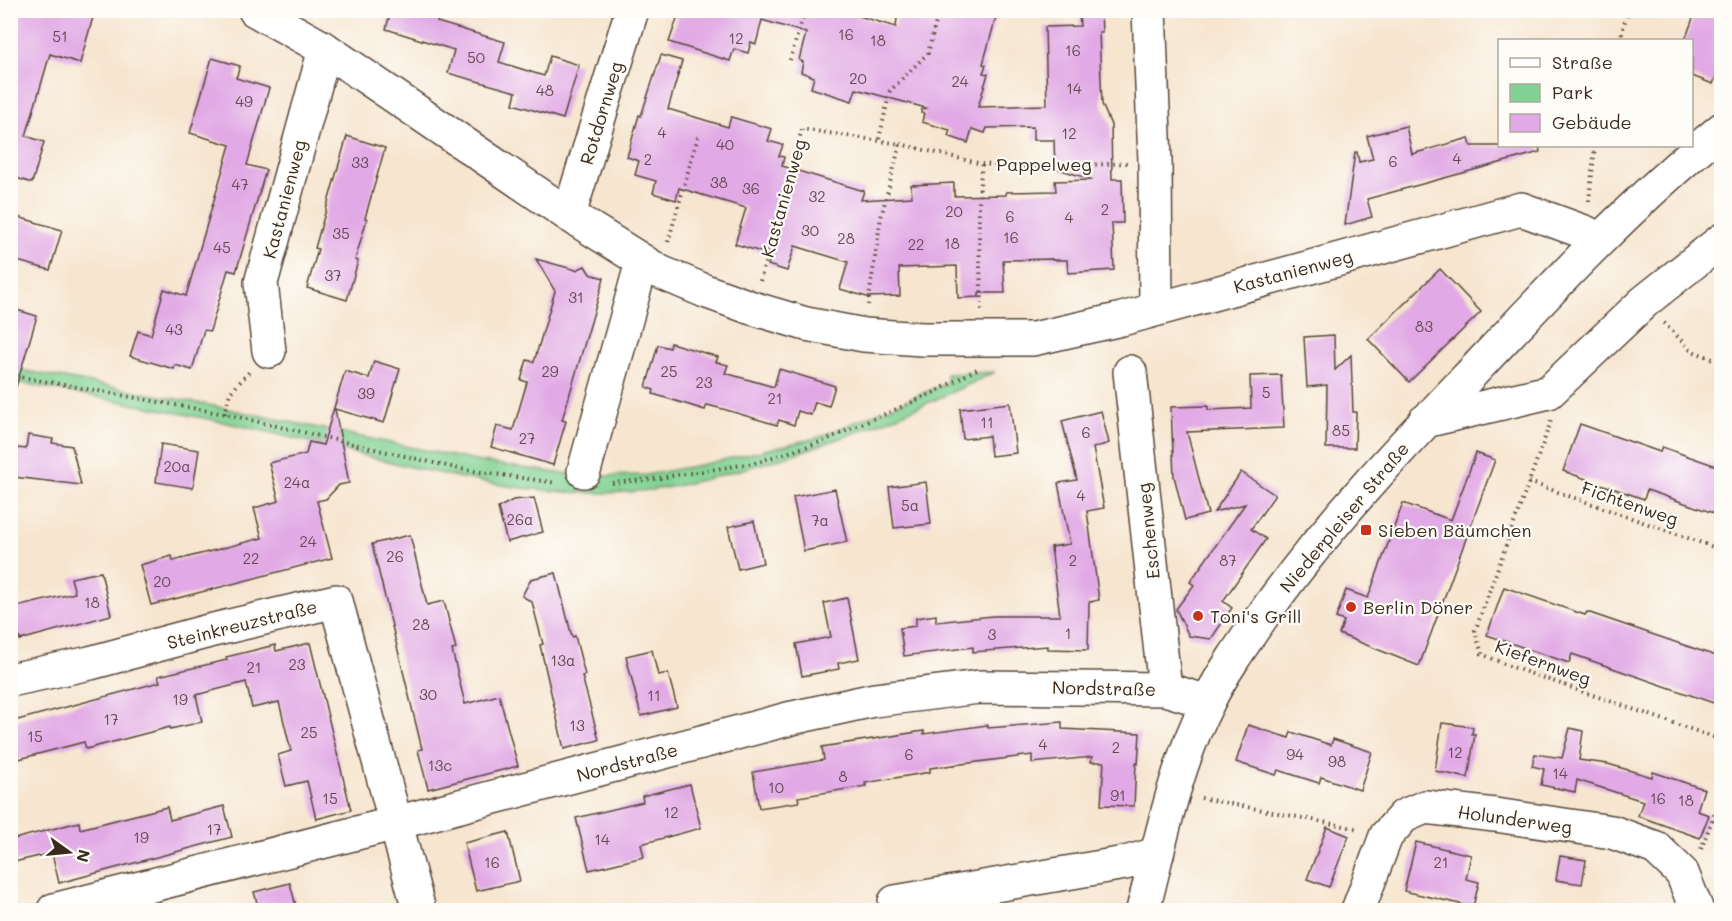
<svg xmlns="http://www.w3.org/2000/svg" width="1732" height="921" viewBox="0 0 1732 921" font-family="Mali,sans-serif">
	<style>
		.green { fill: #81d293; stroke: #5e7e58; stroke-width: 1.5 }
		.building { fill: #e1a9e5 }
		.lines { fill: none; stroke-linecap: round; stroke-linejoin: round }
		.minor-casing { stroke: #574639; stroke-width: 36 }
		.path { stroke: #574639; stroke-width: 4; stroke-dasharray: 1.5 4.5; stroke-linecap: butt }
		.minor { stroke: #fff; stroke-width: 33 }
		.poi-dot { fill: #c8321e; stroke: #fdfcf7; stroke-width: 2 }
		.labels { text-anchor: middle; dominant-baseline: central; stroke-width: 4.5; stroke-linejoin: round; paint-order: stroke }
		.number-label { font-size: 15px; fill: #644a50 }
		.street-label { font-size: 18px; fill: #3b2a1e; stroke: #fdfcf7 }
		.poi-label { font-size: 18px; fill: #3b2a1e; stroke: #fdfcf7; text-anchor: start }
	</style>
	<rect width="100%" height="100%" fill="#fdfcf7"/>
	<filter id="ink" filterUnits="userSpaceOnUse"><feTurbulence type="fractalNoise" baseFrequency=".0167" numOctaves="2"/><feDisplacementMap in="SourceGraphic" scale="12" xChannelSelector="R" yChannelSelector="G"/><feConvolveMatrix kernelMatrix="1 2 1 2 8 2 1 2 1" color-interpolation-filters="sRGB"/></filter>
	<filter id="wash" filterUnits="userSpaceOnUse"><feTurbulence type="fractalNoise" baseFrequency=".008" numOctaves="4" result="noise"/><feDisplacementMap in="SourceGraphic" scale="24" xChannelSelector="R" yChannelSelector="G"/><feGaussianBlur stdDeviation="1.35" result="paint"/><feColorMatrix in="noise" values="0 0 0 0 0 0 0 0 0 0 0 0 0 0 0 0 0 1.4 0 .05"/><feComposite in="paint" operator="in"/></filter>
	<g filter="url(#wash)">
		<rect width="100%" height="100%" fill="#f6e5cf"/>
		<!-- green -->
		<path class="green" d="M10 368 209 405 481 462 559 473 598 476 646 475 705 464 820 437 947 383 946 374 995 372C915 411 833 444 747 468 718 476 688 485 658 489 532 507 398 462 276 434 188 413 99 398 11 381Z"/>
		<g id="blocks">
			<!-- building -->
			<g class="building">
				<polygon points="10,10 95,10 80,63 50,54 26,136 44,142 32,183 10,176"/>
				<polygon points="391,10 440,10 437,22 505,42 499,62 544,76 550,56 579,65 563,119 513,104 516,92 448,73 454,50 386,29"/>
				<polygon points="680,10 839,10 896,27 898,10 998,10 983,64 986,65 983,73 988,74 978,107 1047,105 1045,27 1080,26 1079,13 1101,12 1102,32 1099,32 1102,104 1111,125 1112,179 1122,179 1123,223 1112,223 1114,270 1068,273 1067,260 1052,260 1052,259 1003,260 1005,293 979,293 979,297 958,298 957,266 899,268 900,296 867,297 840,289 848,262 795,246 787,271 768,265 771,255 735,244 746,208 679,188 676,200 653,193 656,181 635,175 639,161 627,157 639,115 641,116 661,55 682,61 668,109 728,127 731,117 772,129 768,141 783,145 779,156 784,157 782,166 864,191 861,200 912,197 911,185 954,183 954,196 1006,195 1006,192 1056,191 1055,181 1093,180 1055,168 1054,140 1033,140 1033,127 987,128 985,133 972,129 968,143 948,136 950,130 922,122 924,113 921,113 922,109 926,108 856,89 852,101 811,88 814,77 801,72 803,62 799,60 806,33 762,20 756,44 751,42 748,53 734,49 730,61 669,42"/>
				<polygon points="1696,10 1722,10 1722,61 1713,84 1692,76 1692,40 1685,40"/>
				<polygon points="212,58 240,66 236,78 269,88 247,165 266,170 236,272 228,270 210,331 204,330 192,370 175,365 174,369 130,356 138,331 151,335 164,289 186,296 230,145 190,133"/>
				<polygon points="1406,126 1412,154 1469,138 1471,146 1539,146 1540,152 1367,199 1372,217 1345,225 1355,152 1357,152 1359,162 1373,159 1367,136"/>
				<polygon points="347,136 385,148 365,218 367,219 355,260 358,261 347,300 307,288 318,249 315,248"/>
				<polygon points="18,217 62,230 50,270 10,259 10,243"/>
				<polygon points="536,259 576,270 585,266 590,274 604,278 562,420 566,421 553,465 491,447 497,426 513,430 527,382 521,380 527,360 534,362 555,291"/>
				<polygon points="1440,269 1481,312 1409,382 1368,339"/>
				<polygon points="10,308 37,316 16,387 10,386"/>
				<polygon points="1334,335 1335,370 1351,355 1353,412 1356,412 1355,448 1326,448 1327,385 1307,387 1304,337"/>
				<polygon points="671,343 718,357 716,362 728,365 725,373 774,387 779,369 835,386 829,406 815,402 811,415 798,411 794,425 779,420 777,425 723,409 707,405 705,410 653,394 654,390 646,387 658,345 670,348"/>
				<polygon points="374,361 400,369 384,423 335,409 349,483 339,485 326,499 317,501 332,558 151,605 140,565 172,556 173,561 262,538 254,508 279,501 269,463 306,454 309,442 323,445 345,371 369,378"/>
				<polygon points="1281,375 1284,428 1187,432 1208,514 1185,520 1174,476 1171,407 1208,406 1208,410 1251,408 1250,376"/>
				<polygon points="1010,403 1016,453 991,456 989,436 963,439 960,409"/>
				<polygon points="1101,411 1109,443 1093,448 1104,508 1087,511 1099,600 1089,602 1088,650 1048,649 1048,646 973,652 973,647 904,656 900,628 916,626 916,618 936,615 936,622 993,616 1060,616 1051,547 1070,544 1058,483 1077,480 1062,421"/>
				<polygon points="1580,424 1660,452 1662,447 1722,468 1722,516 1647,490 1644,499 1563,471"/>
				<polygon points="28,435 53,439 52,443 72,446 81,485 14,477 17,448 26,449"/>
				<polygon points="161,444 199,450 193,488 156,482"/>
				<polygon points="1476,453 1495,460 1419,666 1339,634 1344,621 1336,618 1346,590 1368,598 1403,503 1451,520"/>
				<polygon points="1241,472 1275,495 1251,529 1266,539 1223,601 1232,608 1211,639 1189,636 1176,609 1194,585 1190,582 1245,504 1214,512"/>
				<polygon points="926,482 931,524 894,528 889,487"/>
				<polygon points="835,489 847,542 804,551 793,497"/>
				<polygon points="534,498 543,532 507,542 498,508 513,500"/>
				<polygon points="754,521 763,563 738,569 728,527"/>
				<polygon points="410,535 427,605 444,601 456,649 452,650 465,704 499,695 518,766 428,789 418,750 422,749 372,544"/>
				<polygon points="101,572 111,615 20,640 12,608 75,593 71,578"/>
				<polygon points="556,573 572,637 575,636 585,675 582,676 599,740 564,749 540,645 543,644 532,602 522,596 531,579"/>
				<polygon points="1504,587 1585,615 1587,612 1722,658 1722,706 1572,654 1569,663 1487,635"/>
				<polygon points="847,598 859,659 838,663 839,669 802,676 796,644 831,637 824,603"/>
				<polygon points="310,643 351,810 316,819 307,781 286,786 278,755 291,751 279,702 252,708 246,682 196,695 202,722 170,729 170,727 86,749 84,742 19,759 10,722 160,682 158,676 227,660 226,657 275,645 276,651"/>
				<polygon points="652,650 658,675 668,673 677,707 641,716 626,656"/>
				<polygon points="1062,722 1062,729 1140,733 1138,764 1136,763 1134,806 1101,805 1104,762 1091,762 1092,757 1032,763 1032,755 930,768 930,772 865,783 866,786 798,797 799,802 759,808 753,772 824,760 822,747 924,731 924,734 987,725 988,728"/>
				<polygon points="1442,723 1473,727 1472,734 1475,734 1468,778 1435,771"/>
				<polygon points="1248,725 1289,738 1291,732 1331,745 1333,739 1372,752 1360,790 1321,777 1319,783 1278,770 1276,775 1236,762"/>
				<polygon points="1570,728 1583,731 1579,760 1608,764 1652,777 1653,772 1704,789 1697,811 1709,815 1700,838 1638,816 1643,801 1577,780 1575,792 1541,785 1544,769 1532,766 1535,754 1562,758"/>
				<polygon points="690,784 701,828 641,844 644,857 589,870 576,818 643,802 642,796"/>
				<polygon points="224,806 232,837 59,883 52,853 10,863 10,840 79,822 80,829 167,807 170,820"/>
				<polygon points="1327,827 1349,836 1329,887 1307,879"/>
				<polygon points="508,832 520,881 476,891 464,843"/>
				<polygon points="1416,842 1471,855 1466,879 1479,882 1473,907 1404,891"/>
				<polygon points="1560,856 1586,860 1582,884 1556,880"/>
				<polygon points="290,883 297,910 259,910 254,892"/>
			</g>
		</g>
	</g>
	<g filter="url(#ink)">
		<use href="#blocks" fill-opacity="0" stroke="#574639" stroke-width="1.5"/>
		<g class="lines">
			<!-- minor casing -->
			<g class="minor-casing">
				<g id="minor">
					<polyline points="255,10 325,49 569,215 660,272 705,291 752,308 806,324 864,335 922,339 1033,339 1122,319 1521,209 1587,233 1595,243"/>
					<polyline points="1149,10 1155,161 1156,308"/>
					<polyline points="569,215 632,10"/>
					<polyline points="269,351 261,283 325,49"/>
					<polyline points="1130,372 1165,689"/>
					<polyline points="1425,421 1549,392 1644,302 1722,240"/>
					<polyline points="584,471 642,262"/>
					<polyline points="10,680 90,663 209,631 336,601 419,910"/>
					<polyline points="895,902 1125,863 1157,854"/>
					<polyline points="54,910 396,823 792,718 874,700 979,687 1165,689 1208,702"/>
					<path d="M1143 910C1161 840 1175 767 1208 702 1223 672 1242 645 1261 618 1322 531 1396 452 1469 376 1550 290 1630 204 1722 129"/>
					<polyline points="1358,910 1386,836 1404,816 1425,807 1495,815 1612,832 1656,848 1682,873 1696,908 1695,910"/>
				</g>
			</g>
			<!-- path -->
			<g class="path">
				<polyline points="1620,40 1628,10"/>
				<polyline points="790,60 805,10"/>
				<polyline points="879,139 890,91 928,53 939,10"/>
				<polyline points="900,144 982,164 1025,168 1127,163"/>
				<polyline points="1589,201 1595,146"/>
				<polyline points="668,242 699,133"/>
				<polyline points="760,281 802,129 900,144 881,217 868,305"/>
				<path d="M982 310C980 261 976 212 982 164"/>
				<polyline points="1664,323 1692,351 1722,362"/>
				<polyline points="10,375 225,414 460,469 557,483"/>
				<polyline points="225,414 230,393 249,372"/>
				<polyline points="1551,421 1475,631 1482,654 1506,665 1722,740"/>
				<polyline points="1529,482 1722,550"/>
				<polyline points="612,483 653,479 754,463 821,442 933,393 977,369"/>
				<polyline points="1201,798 1359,829"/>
				<polyline points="1701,849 1715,813 1722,810"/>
			</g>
			<!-- minor -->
			<use href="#minor" class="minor"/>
		</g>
	</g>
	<!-- markers -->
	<g class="poi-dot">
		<rect x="1360" y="524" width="12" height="12" rx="3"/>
		<circle cx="1351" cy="607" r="6"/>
		<circle cx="1198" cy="616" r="6"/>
	</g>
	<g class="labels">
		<!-- number labels -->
		<g class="number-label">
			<text x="846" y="34">16</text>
			<text x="60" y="36">51</text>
			<text x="736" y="38">12</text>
			<text x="878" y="40">18</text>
			<text x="1073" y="50">16</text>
			<text x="476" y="57">50</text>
			<text x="858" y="78">20</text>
			<text x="960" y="81">24</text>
			<text x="1074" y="88">14</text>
			<text x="545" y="90">48</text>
			<text x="244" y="101">49</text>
			<text x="662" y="132">4</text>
			<text x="1069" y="133">12</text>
			<text x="725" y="144">40</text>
			<text x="1457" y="158">4</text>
			<text x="648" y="159">2</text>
			<text x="1393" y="161">6</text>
			<text x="360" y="162">33</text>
			<text x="719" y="182">38</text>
			<text x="240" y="184">47</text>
			<text x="751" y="188">36</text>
			<text x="817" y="196">32</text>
			<text x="1105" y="209">2</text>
			<text x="954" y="211">20</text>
			<text x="1010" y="216">6</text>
			<text x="1069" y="217">4</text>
			<text x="810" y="230">30</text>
			<text x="341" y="233">35</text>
			<text x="1011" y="237">16</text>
			<text x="846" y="238">28</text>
			<text x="952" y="243">18</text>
			<text x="916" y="244">22</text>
			<text x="222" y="247">45</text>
			<text x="333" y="275">37</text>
			<text x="576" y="297">31</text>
			<text x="1424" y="326">83</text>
			<text x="174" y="329">43</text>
			<text x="550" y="371">29</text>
			<text x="669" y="371">25</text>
			<text x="704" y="382">23</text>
			<text x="1266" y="392">5</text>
			<text x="366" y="393">39</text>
			<text x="775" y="398">21</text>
			<text x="987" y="422">11</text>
			<text x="1341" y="430">85</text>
			<text x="1086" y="432">6</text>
			<text x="527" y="438">27</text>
			<text x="177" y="466">20a</text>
			<text x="297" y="482">24a</text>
			<text x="1081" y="495">4</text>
			<text x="910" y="505">5a</text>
			<text x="520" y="519">26a</text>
			<text x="820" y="520">7a</text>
			<text x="308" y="541">24</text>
			<text x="395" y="556">26</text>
			<text x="251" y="558">22</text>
			<text x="1073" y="560">2</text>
			<text x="1228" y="560">87</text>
			<text x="162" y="581">20</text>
			<text x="92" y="602">18</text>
			<text x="421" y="624">28</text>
			<text x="1068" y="633">1</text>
			<text x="992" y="634">3</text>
			<text x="563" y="660">13a</text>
			<text x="297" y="664">23</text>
			<text x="254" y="667">21</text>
			<text x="428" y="694">30</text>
			<text x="654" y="695">11</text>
			<text x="180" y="699">19</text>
			<text x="111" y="719">17</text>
			<text x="577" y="725">13</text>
			<text x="309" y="732">25</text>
			<text x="35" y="736">15</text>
			<text x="1043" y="744">4</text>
			<text x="1116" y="747">2</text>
			<text x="1455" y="752">12</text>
			<text x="909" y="754">6</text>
			<text x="1295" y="754">94</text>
			<text x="1337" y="761">98</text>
			<text x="440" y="765">13c</text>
			<text x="1560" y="773">14</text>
			<text x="843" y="776">8</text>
			<text x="776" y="787">10</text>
			<text x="1118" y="795">91</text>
			<text x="330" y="798">15</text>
			<text x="1658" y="798">16</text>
			<text x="1686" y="800">18</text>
			<text x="671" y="812">12</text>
			<text x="214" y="829">17</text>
			<text x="141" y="837">19</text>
			<text x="602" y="839">14</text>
			<text x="492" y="862">16</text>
			<text x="1441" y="862">21</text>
		</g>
		<!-- street labels -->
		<g class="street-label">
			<text transform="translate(601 113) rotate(-73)">Rotdornweg</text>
			<text x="1044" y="164">Pappelweg</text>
			<text transform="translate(783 198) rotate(-74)">Kastanienweg</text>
			<text transform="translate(284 199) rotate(-75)">Kastanienweg</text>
			<text transform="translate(1293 271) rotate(-15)">Kastanienweg</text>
			<text transform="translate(1630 503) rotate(19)">Fichtenweg</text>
			<text transform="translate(1344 517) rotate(-50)">Niederpleiser Straße</text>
			<text transform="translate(1148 531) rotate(-96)">Eschenweg</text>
			<text transform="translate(242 624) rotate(-14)">Steinkreuzstraße</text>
			<text transform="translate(1543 662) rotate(20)">Kiefernweg</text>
			<text transform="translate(1104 688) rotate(1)">Nordstraße</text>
			<text transform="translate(627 762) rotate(-15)">Nordstraße</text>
			<text transform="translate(1515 819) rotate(8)">Holunderweg</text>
		</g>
		<!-- poi labels -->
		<g class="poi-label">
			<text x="1378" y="530">Sieben Bäumchen</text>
			<text x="1363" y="607">Berlin Döner</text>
			<text x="1210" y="616">Toni's Grill</text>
		</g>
	</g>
	<!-- margin -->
	<rect width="1732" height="921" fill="none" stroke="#fdfcf7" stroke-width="36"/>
	<!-- legend -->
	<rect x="1498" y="39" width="195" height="108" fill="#fdfcf7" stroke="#afa8a0" stroke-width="1.5"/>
	<rect x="1510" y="58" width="30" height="9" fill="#ffffff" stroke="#afa8a0" stroke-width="1.5"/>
	<text x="1552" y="69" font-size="18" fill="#3b2a1e">Straße</text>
	<rect x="1510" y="84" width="30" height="18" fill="#81d293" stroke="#afa8a0" stroke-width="1.5"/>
	<text x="1552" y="99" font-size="18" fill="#3b2a1e">Park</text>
	<rect x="1510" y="114" width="30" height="18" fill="#e1a9e5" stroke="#afa8a0" stroke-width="1.5"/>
	<text x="1552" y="129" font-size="18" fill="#3b2a1e">Gebäude</text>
	<!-- north arrow -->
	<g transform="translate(69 852) rotate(105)" stroke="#fdfcf7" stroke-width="4.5" paint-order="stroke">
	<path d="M0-4.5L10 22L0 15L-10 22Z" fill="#3b2a1e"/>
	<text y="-9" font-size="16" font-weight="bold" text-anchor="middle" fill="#3b2a1e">N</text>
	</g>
</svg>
